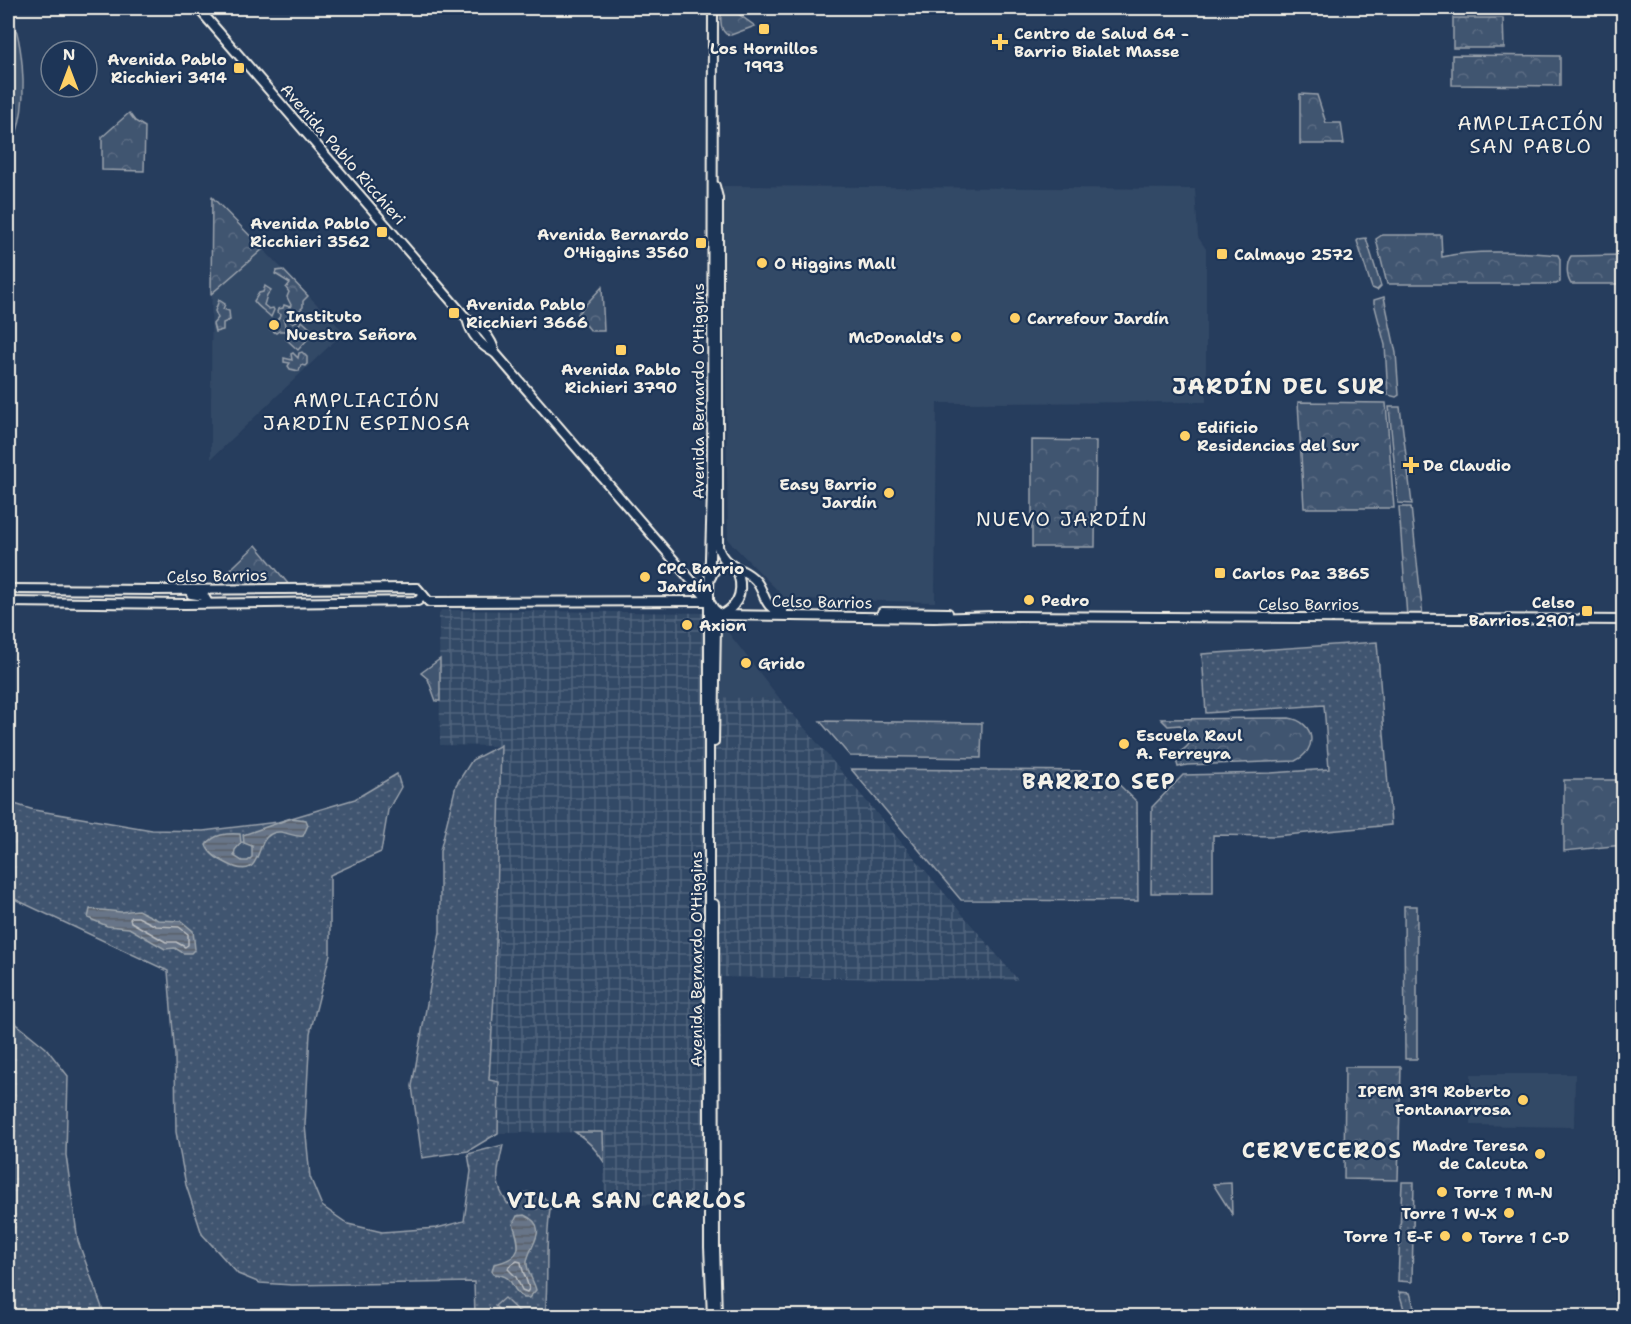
<svg xmlns="http://www.w3.org/2000/svg" width="1631" height="1324" viewBox="0 0 1631 1324" font-family="'Shantell Sans',sans-serif">
	<style>
		.built { fill: #334966 }
		.industrial { fill: url(#industrial-grid) }
		.grass { fill: url(#grass-dots); stroke: #9aa2ac; stroke-width: 1.5 }
		.forest { fill: url(#forest-crowns); stroke: #9aa2ac; stroke-width: 1.5 }
		.garden { fill: #40546f; stroke: #9aa2ac; stroke-width: 1.5 }
		.water { fill: url(#water-rules); stroke: #9fa7ae; stroke-width: 1.5 }
		.lines { fill: none; stroke-linecap: round; stroke-linejoin: round }
		.shore { stroke: #bcbfc2; stroke-width: 1.5 }
		.secondary-casing { stroke: #f4f1e8; stroke-width: 12 }
		.secondary { stroke: #1d3557; stroke-width: 8 }
		.poi-dot { fill: #ffd166; stroke: #1d3557; stroke-width: 2 }
		.labels { text-anchor: middle; dominant-baseline: central; stroke-width: 4.5; stroke-linejoin: round; paint-order: stroke }
		.poi-label { font-size: 16px; font-weight: bold; fill: #f4f1e8; stroke: #1d3557; text-anchor: start }
		.street-label { font-size: 16px; fill: #f4f1e8; stroke: #1d3557 }
		.quarter-label { font-size: 20px; letter-spacing: 1.5px; fill: #f4f1e8; stroke: #1d3557 }
		.district-label { font-size: 22px; font-weight: bold; letter-spacing: 1.5px; fill: #f4f1e8; stroke: #1d3557 }
	</style>
	<defs>
		<pattern id="industrial-grid" width="8" height="8" patternUnits="userSpaceOnUse" patternTransform="scale(1.5)"><rect width="8" height="8" fill="#334966"/><path d="M0 4h8M4 0v8" fill="none" stroke="#51647c"/></pattern>
		<pattern id="grass-dots" width="8" height="8" patternUnits="userSpaceOnUse" patternTransform="scale(1.5)"><rect width="8" height="8" fill="#40546f"/><path d="M2 2h.1M6 6h.1" fill="none" stroke="#5c6d84" stroke-width="1.8" stroke-linecap="round"/></pattern>
		<pattern id="forest-crowns" width="20" height="18" patternUnits="userSpaceOnUse" patternTransform="scale(1.5)"><rect width="20" height="18" fill="#40546f"/><path d="M2 6a3 3 0 1 1 6 0M12 15a3 3 0 1 1 6 0" fill="none" stroke="#5c6d84"/></pattern>
		<pattern id="water-rules" width="6" height="5" patternUnits="userSpaceOnUse" patternTransform="scale(1.5)"><rect width="6" height="5" fill="#677588"/><path d="M0 2.5h6" fill="none" stroke="#585e67"/></pattern>
	</defs>
	<rect width="100%" height="100%" fill="#263d5d"/>
	<filter id="ink" filterUnits="userSpaceOnUse"><feTurbulence type="fractalNoise" baseFrequency=".0167" numOctaves="2"/><feDisplacementMap in="SourceGraphic" scale="12" xChannelSelector="R" yChannelSelector="G"/><feConvolveMatrix kernelMatrix="1 2 1 2 8 2 1 2 1" color-interpolation-filters="sRGB"/></filter>
	<g filter="url(#ink)">
		<!-- built -->
		<g class="built">
			<polygon points="723,186 1195,189 1198,237 1206,249 1206,402 937,403 935,602 786,599 728,540"/>
			<polygon points="212,197 344,332 211,459 211,419"/>
			<polygon points="713,613 780,699 706,698"/>
			<polygon points="1471,1074 1575,1074 1574,1127 1471,1125"/>
		</g>
		<!-- industrial -->
		<polygon class="industrial" points="441,610 706,613 706,697 780,699 1018,980 721,977 720,1204 605,1205 603,1132 498,1133 499,1082 489,1081 488,988 498,946 501,746 440,745 439,615"/>
		<!-- grass -->
		<g class="grass">
			<polygon points="1377,642 1391,825 1275,836 1213,835 1213,893 1151,893 1152,807 1183,775 1271,773 1329,769 1324,705 1206,713 1202,654"/>
			<polygon points="501,745 495,978 489,1080 499,1082 498,1133 468,1151 422,1158 412,1086 440,932 440,851 456,785 472,760"/>
			<polygon points="851,769 1105,771 1137,802 1138,901 961,900"/>
			<path d="M397 774 401 787 388 810 381 852 330 875V954L310 1033 305 1125 310 1177 322 1206 348 1224 382 1232 437 1228 464 1221 471 1171 468 1154 503 1145C498 1170 492 1182 508 1204L527 1192 541 1195 551 1204C544 1242 549 1279 545 1316H475L474 1282 292 1285 260 1283 238 1274 202 1234 186 1185 176 1132 175 1056 168 971 8 896V802L34 810 152 830 203 831 278 822 355 799Z"/>
			<polygon points="8,1020 14,1022 46,1048 68,1076 66,1155 78,1241 105,1316 8,1316"/>
			<polygon points="1402,1182 1414,1182 1412,1282 1398,1281"/>
			<polygon points="1399,1292 1410,1293 1417,1316 1406,1316"/>
		</g>
		<!-- forest -->
		<g class="forest">
			<path d="M724 8H730L755 26 731 35 726 34C720 29 719 15 724 8Z"/>
			<polygon points="1453,18 1503,18 1504,48 1453,48"/>
			<polygon points="1452,55 1560,56 1560,86 1452,85"/>
			<polygon points="1300,94 1317,95 1326,123 1341,123 1344,144 1300,144"/>
			<polygon points="129,113 135,121 145,127 144,171 102,170 102,137"/>
			<polygon points="212,197 263,249 211,294"/>
			<path d="M1382 235H1441L1442 257C1474 249 1524 252 1558 255L1560 259V282L1556 284H1387L1376 239Z"/>
			<polygon points="1366,238 1381,286 1377,290 1372,288 1357,241 1359,239"/>
			<path d="M1623 255V284H1571C1566 276 1566 263 1571 256Z"/>
			<polygon points="283,270 308,296 303,301 303,307 299,311 297,321 292,323 287,319 284,320 286,331 279,331 276,333 270,329 281,315 277,312 278,309 283,308 284,305 290,307 291,305 287,297 289,292 286,288 290,283 275,274 276,271"/>
			<path d="M265 286 271 290 267 295 264 305 269 309 273 308 274 310 271 317C265 311 259 308 254 301L259 293 263 292Z"/>
			<polygon points="602,287 604,331 591,331 577,314"/>
			<polygon points="1384,297 1396,353 1399,395 1396,397 1388,395 1385,345 1374,303 1374,300"/>
			<polygon points="219,300 225,304 223,309 229,311 230,320 223,323 223,330 215,332 213,324 218,318 215,311"/>
			<polygon points="302,352 307,357 307,364 305,366 301,365 299,371 290,369 288,366 290,363 284,362 284,358 292,360 291,354 293,353 298,358 299,353"/>
			<polygon points="1298,402 1386,403 1394,508 1304,508"/>
			<polygon points="1389,407 1400,407 1412,504 1398,503"/>
			<polygon points="1032,440 1096,441 1095,547 1032,547"/>
			<polygon points="1399,507 1411,507 1423,617 1407,617"/>
			<polygon points="256,545 290,586 212,587"/>
			<polygon points="440,659 440,701 436,701 428,679 421,673"/>
			<path d="M1289 718C1315 722 1319 750 1295 761L1187 765 1178 767 1175 756C1183 748 1193 748 1189 733L1180 725 1168 726 1161 719Z"/>
			<polygon points="820,721 982,723 981,758 850,756"/>
			<polygon points="1564,780 1623,780 1623,845 1564,851"/>
			<circle cx="244" cy="852" r="10"/>
			<polygon points="1404,906 1417,906 1417,1059 1405,1059"/>
			<polygon points="1345,1067 1401,1067 1398,1180 1344,1179"/>
			<path d="M575 1132H603L604 1162C596 1149 588 1140 575 1132Z"/>
			<polygon points="1231,1183 1232,1214 1213,1184"/>
		</g>
		<!-- garden -->
		<g class="garden">
			<path d="M8 8C23 37 27 92 19 124 16 136 11 148 8 160Z"/>
			<polygon points="302,321 314,332 298,350 286,339"/>
			<polygon points="504,1298 520,1313 516,1316 506,1316 495,1306"/>
		</g>
		<!-- water -->
		<g class="water">
			<path d="M292 818 306 820 308 825 303 836C292 838 282 828 271 834 253 843 264 884 226 863 218 859 209 854 206 845 214 834 227 833 240 834L241 843 235 850 234 856 242 861H248L252 857V846L244 843 243 835Z"/>
			<polygon points="90,909 121,912 138,910 158,920 181,921 193,931 195,949 191,953 183,953 175,948 165,949 129,928 107,926 88,918"/>
			<path d="M524 1215C552 1227 528 1247 527 1262 526 1271 534 1281 536 1290L529 1298H524C508 1289 517 1276 494 1274L492 1271 494 1264C523 1258 521 1247 513 1224L517 1216Z"/>
		</g>
		<g class="lines">
			<!-- shore -->
			<g class="shore">
				<polygon points="132,917 138,917 156,926 179,927 188,934 188,945 185,947 176,942 166,942 131,922 130,919"/>
				<path d="M517 1261 521 1262C522 1272 527 1279 529 1289L527 1292 522 1290 516 1277 508 1269 509 1266Z"/>
			</g>
			<!-- secondary casing -->
			<g class="secondary-casing">
				<g id="secondary">
					<path d="M198 8 467 319C471 334 481 346 495 353L709 601 714 609 721 615"/>
					<path d="M715 186 718 198V547C725 570 744 566 756 581 766 593 763 610 783 611"/>
					<path d="M467 319C480 326 492 338 495 353"/>
					<path d="M711 577C714 568 720 565 730 564"/>
					<polyline points="8,589 155,590 417,588 429,602 709,601"/>
					<polyline points="191,594 204,596 208,603"/>
					<polyline points="8,602 185,604 418,601 423,595"/>
					<polyline points="712,608 716,624 714,742"/>
					<polyline points="882,612 948,613"/>
					<path d="M723 614C741 604 744 587 736 568"/>
					<polyline points="721,615 934,618 994,616 1624,620"/>
					<polyline points="714,904 715,1247 717,1316"/>
					<polyline points="712,1316 709,1247 709,592 712,491 713,8"/>
				</g>
			</g>
			<!-- secondary -->
			<use href="#secondary" class="secondary"/>
		</g>
	</g>
	<!-- markers -->
	<g class="poi-dot">
		<rect x="758" y="23" width="12" height="12" rx="3"/>
		<path d="M997 33h6v6h6v6h-6v6h-6v-6h-6v-6h6z"/>
		<rect x="233" y="62" width="12" height="12" rx="3"/>
		<rect x="376" y="226" width="12" height="12" rx="3"/>
		<rect x="695" y="237" width="12" height="12" rx="3"/>
		<rect x="1216" y="248" width="12" height="12" rx="3"/>
		<circle cx="762" cy="263" r="6"/>
		<rect x="448" y="307" width="12" height="12" rx="3"/>
		<circle cx="1015" cy="318" r="6"/>
		<circle cx="274" cy="325" r="6"/>
		<circle cx="956" cy="337" r="6"/>
		<rect x="615" y="344" width="12" height="12" rx="3"/>
		<circle cx="1185" cy="436" r="6"/>
		<path d="M1408 456h6v6h6v6h-6v6h-6v-6h-6v-6h6z"/>
		<circle cx="889" cy="493" r="6"/>
		<rect x="1214" y="567" width="12" height="12" rx="3"/>
		<circle cx="645" cy="577" r="6"/>
		<circle cx="1029" cy="600" r="6"/>
		<rect x="1581" y="605" width="12" height="12" rx="3"/>
		<circle cx="687" cy="625" r="6"/>
		<circle cx="746" cy="663" r="6"/>
		<circle cx="1124" cy="744" r="6"/>
		<circle cx="1523" cy="1100" r="6"/>
		<circle cx="1540" cy="1154" r="6"/>
		<circle cx="1442" cy="1192" r="6"/>
		<circle cx="1509" cy="1213" r="6"/>
		<circle cx="1445" cy="1236" r="6"/>
		<circle cx="1467" cy="1237" r="6"/>
	</g>
	<g class="labels">
		<!-- poi labels -->
		<g class="poi-label">
			<text x="1014" y="33">Centro de Salud 64 -<tspan x="1014" dy="18">Barrio Bialet Masse</tspan></text>
			<text x="764" y="48" text-anchor="middle">Los Hornillos<tspan x="764" dy="18">1993</tspan></text>
			<text x="227" y="59" text-anchor="end">Avenida Pablo<tspan x="227" dy="18">Ricchieri 3414</tspan></text>
			<text x="370" y="223" text-anchor="end">Avenida Pablo<tspan x="370" dy="18">Ricchieri 3562</tspan></text>
			<text x="689" y="234" text-anchor="end">Avenida Bernardo<tspan x="689" dy="18">O'Higgins 3560</tspan></text>
			<text x="1234" y="254">Calmayo 2572</text>
			<text x="774" y="263">O Higgins Mall</text>
			<text x="466" y="304">Avenida Pablo<tspan x="466" dy="18">Ricchieri 3666</tspan></text>
			<text x="286" y="316">Instituto<tspan x="286" dy="18">Nuestra Señora</tspan></text>
			<text x="1027" y="318">Carrefour Jardín</text>
			<text x="944" y="337" text-anchor="end">McDonald's</text>
			<text x="621" y="369" text-anchor="middle">Avenida Pablo<tspan x="621" dy="18">Richieri 3790</tspan></text>
			<text x="1197" y="427">Edificio<tspan x="1197" dy="18">Residencias del Sur</tspan></text>
			<text x="1423" y="465">De Claudio</text>
			<text x="877" y="484" text-anchor="end">Easy Barrio<tspan x="877" dy="18">Jardín</tspan></text>
			<text x="657" y="568">CPC Barrio<tspan x="657" dy="18">Jardín</tspan></text>
			<text x="1232" y="573">Carlos Paz 3865</text>
			<text x="1041" y="600">Pedro</text>
			<text x="1575" y="602" text-anchor="end">Celso<tspan x="1575" dy="18">Barrios 2901</tspan></text>
			<text x="699" y="625">Axion</text>
			<text x="758" y="663">Grido</text>
			<text x="1136" y="735">Escuela Raul<tspan x="1136" dy="18">A. Ferreyra</tspan></text>
			<text x="1511" y="1091" text-anchor="end">IPEM 319 Roberto<tspan x="1511" dy="18">Fontanarrosa</tspan></text>
			<text x="1528" y="1145" text-anchor="end">Madre Teresa<tspan x="1528" dy="18">de Calcuta</tspan></text>
			<text x="1454" y="1192">Torre 1 M-N</text>
			<text x="1497" y="1213" text-anchor="end">Torre 1 W-X</text>
			<text x="1433" y="1236" text-anchor="end">Torre 1 E-F</text>
			<text x="1479" y="1237">Torre 1 C-D</text>
		</g>
		<!-- street labels -->
		<g class="street-label">
			<text transform="translate(343 154) rotate(49)">Avenida Pablo Ricchieri</text>
			<text transform="translate(698 391) rotate(-90)">Avenida Bernardo O'Higgins</text>
			<text transform="translate(217 576) rotate(-1)">Celso Barrios</text>
			<text transform="translate(822 602) rotate(1)">Celso Barrios</text>
			<text x="1309" y="604">Celso Barrios</text>
			<text transform="translate(696 959) rotate(-90)">Avenida Bernardo O'Higgins</text>
		</g>
		<!-- quarter labels -->
		<g class="quarter-label">
			<text x="1531" y="123">AMPLIACIÓN<tspan x="1531" dy="23">SAN PABLO</tspan></text>
			<text x="367" y="400">AMPLIACIÓN<tspan x="367" dy="23">JARDÍN ESPINOSA</tspan></text>
			<text x="1062" y="519">NUEVO JARDÍN</text>
		</g>
		<!-- district labels -->
		<g class="district-label">
			<text x="1279" y="386">JARDÍN DEL SUR</text>
			<text x="1099" y="781">BARRIO SEP</text>
			<text x="1322" y="1150">CERVECEROS</text>
			<text x="627" y="1200">VILLA SAN CARLOS</text>
		</g>
	</g>
	<!-- margin -->
	<rect width="1631" height="1324" fill="none" stroke="#1d3557" stroke-width="30"/>
	<rect x="15" y="15" width="1601" height="1294" fill="none" stroke="#f4f1e8" stroke-width="2" filter="url(#ink)"/>
	<!-- north arrow -->
	<g transform="translate(69 69)"><circle r="28" fill="#1d3557" stroke="#738091" stroke-width="1.5"/>
	<path d="M0-4.5L10 22L0 15L-10 22Z" fill="#ffd166"/>
	<text y="-9" font-size="16" font-weight="bold" text-anchor="middle" fill="#f4f1e8">N</text>
	</g>
</svg>
